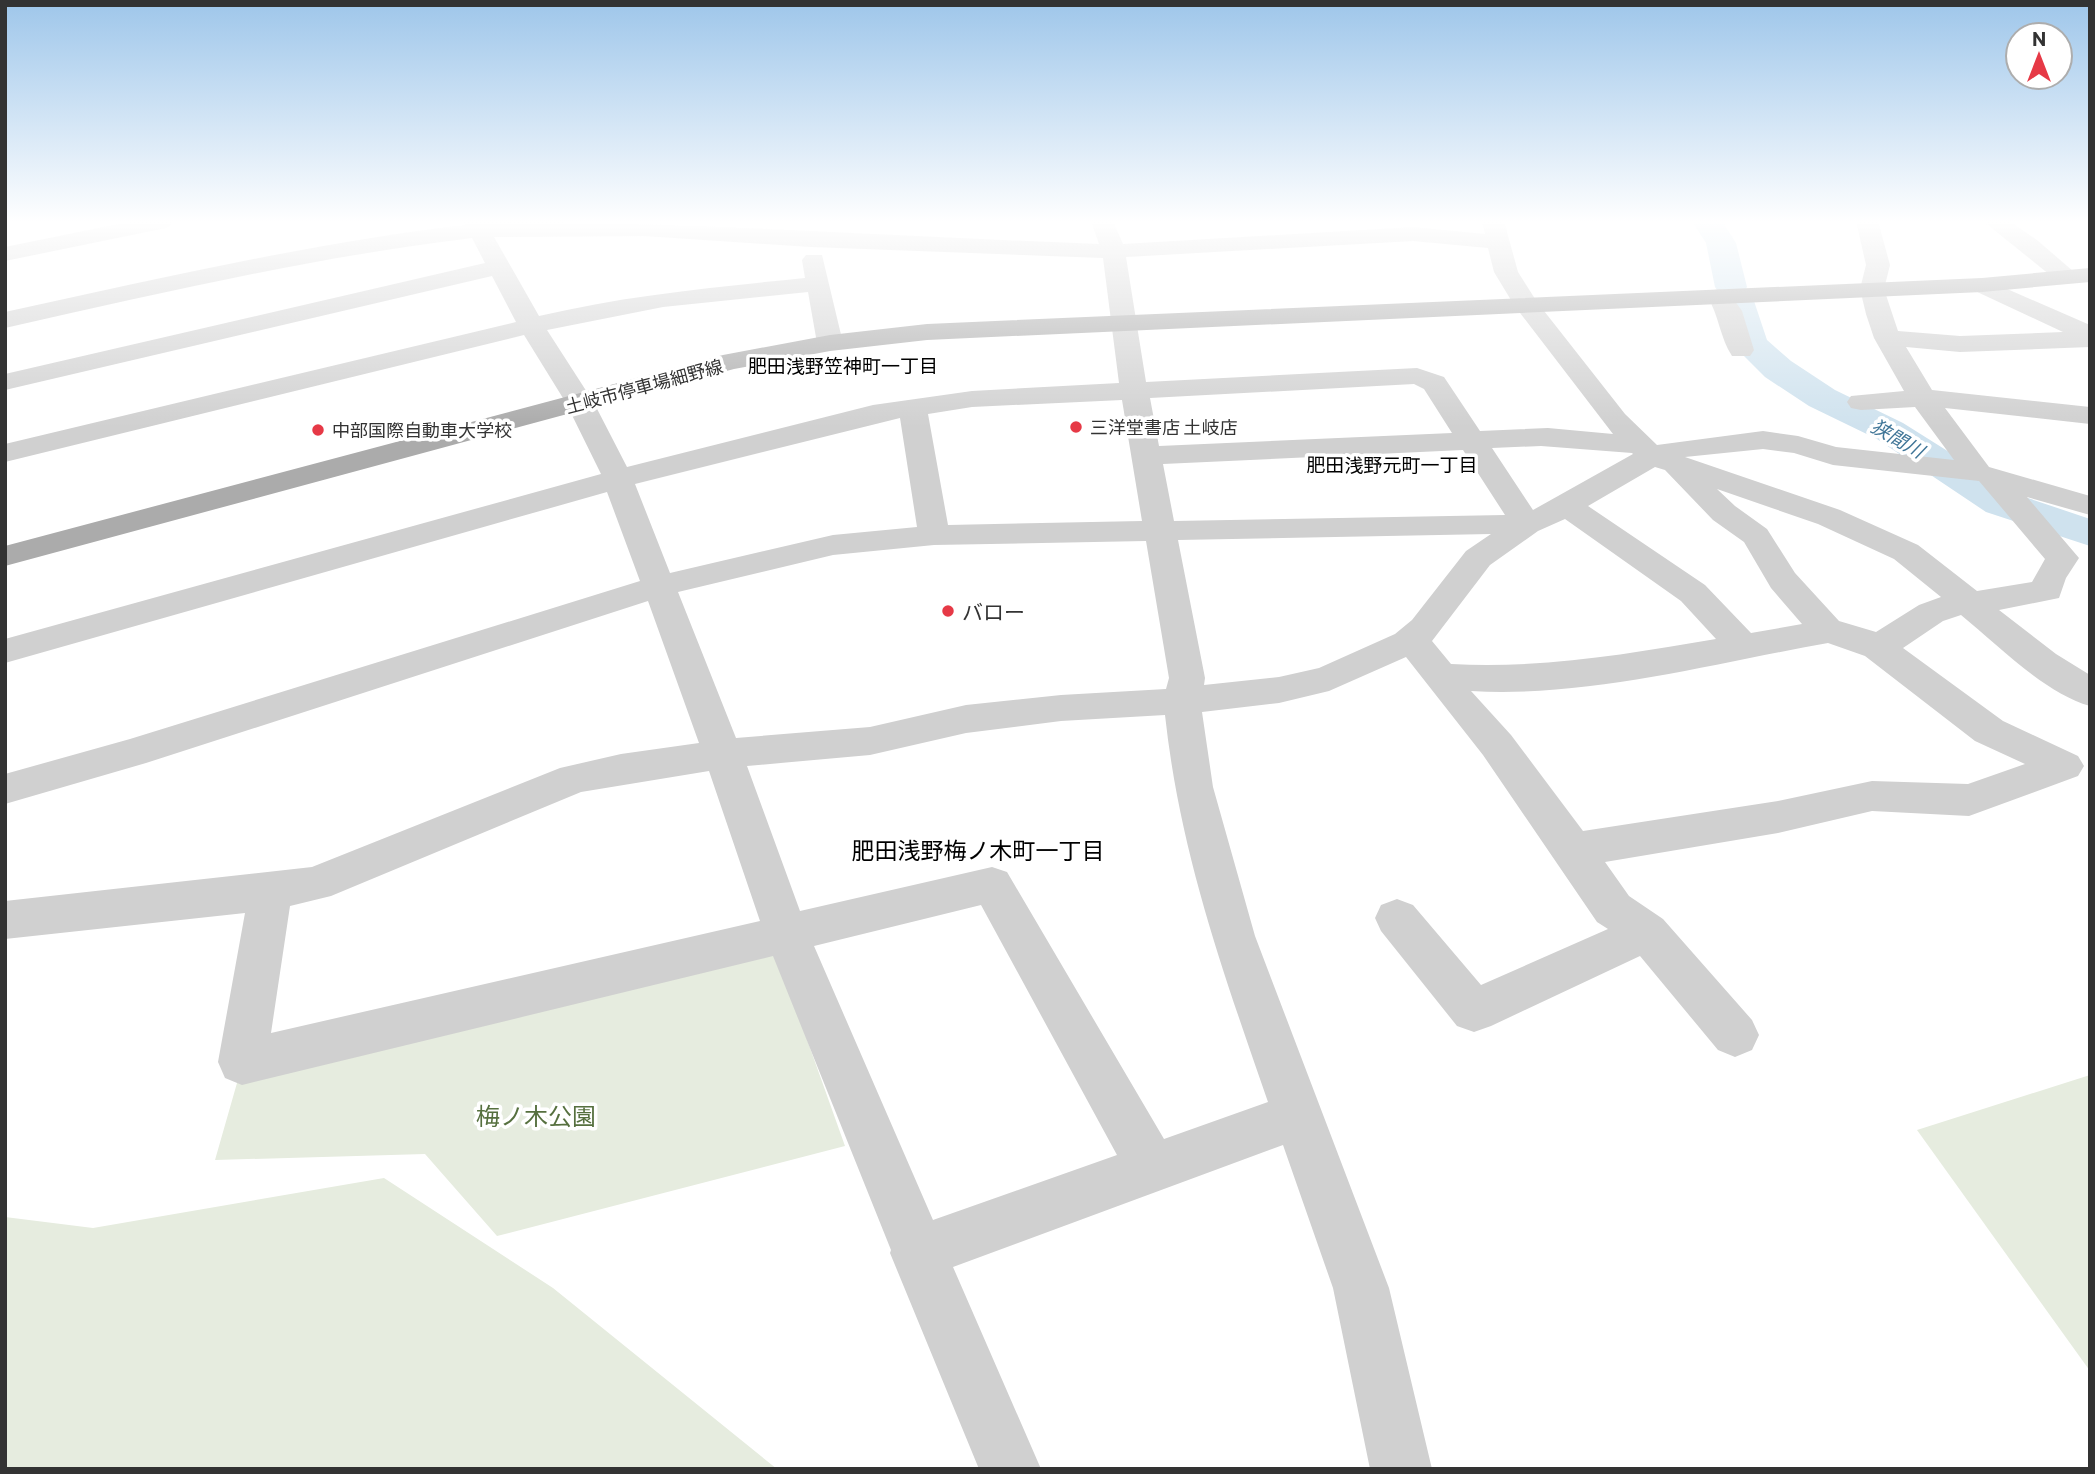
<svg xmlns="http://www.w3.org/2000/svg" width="2095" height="1474" viewBox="0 0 2095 1474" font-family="Commissioner,'Noto Sans JP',sans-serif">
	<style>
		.green { fill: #e6ecdf }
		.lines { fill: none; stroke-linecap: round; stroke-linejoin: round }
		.river { fill: #cfe2ee; fill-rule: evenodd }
		.minor { fill: #d0d0d0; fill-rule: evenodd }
		.major { fill: #ababab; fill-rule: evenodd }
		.poi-dot { fill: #e63946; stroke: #fff; stroke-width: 2.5 }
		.labels { text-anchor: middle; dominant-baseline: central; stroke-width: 7; stroke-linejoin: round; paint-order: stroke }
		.far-street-label { font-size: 18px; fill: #333; stroke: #fff }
		.far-poi-label { font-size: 18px; fill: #333; stroke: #fff; text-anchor: start }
		.far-neighbourhood-label { font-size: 19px; fill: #000; stroke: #fff }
		.far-water-label { font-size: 19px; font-style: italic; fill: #3f7597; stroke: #fff }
		.poi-label { font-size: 21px; fill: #333; stroke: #fff; text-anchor: start }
		.neighbourhood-label { font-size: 23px; fill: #000; stroke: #fff }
		.near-park-label { font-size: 24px; fill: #56703f; stroke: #fff }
	</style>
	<rect width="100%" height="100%" fill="#fff"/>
	<!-- green -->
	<g class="green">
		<polygon points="774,947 845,1146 497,1236 425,1154 215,1160 239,1076"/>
		<polygon points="2090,1075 2090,1371 1917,1130"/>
		<polygon points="384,1178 553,1288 777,1469 5,1469 5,1217 93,1228"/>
	</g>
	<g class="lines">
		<!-- river -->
		<g class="river">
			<polygon points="1692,221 1722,221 1736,243 1747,287 1742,294 1731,297 1720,294 1715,287 1706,243"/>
			<polygon points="1741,295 1753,298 1767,340 1791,361 1835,390 1903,423 2016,494 2090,519 2090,546 1986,512 1877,439 1809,406 1765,377 1739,351 1734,344 1725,305 1729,298"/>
		</g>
		<!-- minor -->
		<g class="minor">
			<polygon points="133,221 177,221 166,228 5,261 5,247"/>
			<path d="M463 221C673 221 888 236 1099 244L1091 221H1113L1123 244 1413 227 1485 234 1482 221H1504L1518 272 1537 302 1625 414 1657 445 1763 431 1798 436 1836 447 1954 460 1915 407 1861 410 1851 408 1847 402 1851 396 1904 391 1874 338 1866 314 1860 289 1866 265 1856 221H1878L1890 265 1884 289 1898 331 1960 336 2063 332 1973 290 1970 285 1973 280 1982 278 2090 325V347L1960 352 1906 347 1932 390 2090 407V424L1945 408 1989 467 2090 496V515L2027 497 2079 558 2066 578 2059 598 1999 610 2056 654 2090 675V706C2044 693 1998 645 1961 615L1943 621 1903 648 2003 721 2078 756 2084 766 2078 776 1969 816 1872 811 1778 833 1605 862 1629 896 1663 919 1752 1020 1759 1035 1752 1050 1735 1057 1718 1050 1640 956 1491 1026 1474 1032 1457 1026 1381 931 1375 918 1381 905 1397 899 1413 905 1481 985 1608 929 1597 922 1483 755 1406 657 1329 691 1279 703 1202 712 1213 787 1255 936 1389 1288 1432 1469H1370L1333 1288 1283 1145 953 1267 1041 1469H979L890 1253 891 1250 773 956 242 1085 225 1078 218 1062 245 913 5 939V901L312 867 560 768 621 754 699 743 648 601 146 763 5 804V774L130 739 640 581 607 492 5 663V639L601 474 566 403 524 335 5 462V444L516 322 492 276 5 390V374L485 263 472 238C314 257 160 293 5 328V312C158 279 310 243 465 225ZM644 236 811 247 1103 258 1119 383 972 391 873 405 627 467 594 403 547 330 663 307 808 292 817 343 821 349H839L843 343 822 255H806L802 260 805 278C716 287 627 295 539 316L494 237ZM1413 241 1488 248 1494 272 1514 305 1613 434 1548 428 1480 431 1444 377 1417 368 1146 382 1126 257ZM1414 384 1424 389 1452 433 1159 446 1150 398ZM1122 400 1142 521 948 525 928 414 972 407ZM900 418 917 527 833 535 670 573 635 484ZM1541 446 1632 453 1633 454 1533 510 1492 448ZM1763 449 1794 453 1833 465 1979 481 2045 559 2032 582 1977 591 1918 545 1840 510 1685 457ZM1463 450 1505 515 1174 521 1163 464ZM1655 467 1665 470 1713 520 1744 542 1771 588 1802 624 1751 633 1705 585 1588 506ZM1717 489 1818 524 1894 559 1941 597 1919 605 1876 632 1839 621 1795 573 1767 529 1735 506ZM1565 519 1681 601 1716 639C1628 654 1541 669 1451 664L1432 641 1490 565 1538 531ZM1491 534 1466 551 1412 620 1395 634 1319 668 1279 677 1204 685 1205 678 1178 540ZM1146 541 1169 678 1166 689 1061 695 966 705 870 727 736 738 678 592 833 555 934 545ZM1828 643 1865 656 1975 741 2025 764 1968 784 1872 781 1778 801 1583 831 1511 735 1471 691C1588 698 1714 663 1828 643ZM1165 715C1180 853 1223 972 1268 1102L1164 1139 1007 872 992 867 800 911 747 766 870 755 966 733 1061 721ZM709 771 760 921 271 1033 290 906 331 896 581 792ZM981 905 1117 1155 933 1220 814 946Z"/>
			<polygon points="1983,221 2009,221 2037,240 2081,278 2078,283 2060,283"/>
			<path d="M1719 289 1728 291 1742 311 1754 350 1750 356H1732C1720 338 1719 315 1707 296L1710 291Z"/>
		</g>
		<!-- major -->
		<polygon class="major" points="2090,268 2090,282 1982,292 927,340 830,351 734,369 5,566 5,546 723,355 830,335 927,324 1982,278"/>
	</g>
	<!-- sky -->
	<linearGradient id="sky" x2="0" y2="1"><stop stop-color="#9ec6ea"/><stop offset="0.52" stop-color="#fff"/><stop offset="1" stop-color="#fff" stop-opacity="0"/></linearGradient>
	<rect width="2095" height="427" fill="url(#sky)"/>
	<!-- markers -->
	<g class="poi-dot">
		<circle cx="1076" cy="427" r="7"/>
		<circle cx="318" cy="430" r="7"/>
		<circle cx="948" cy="611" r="7"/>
	</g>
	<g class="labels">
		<!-- far-street labels -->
		<g class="far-street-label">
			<text transform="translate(644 386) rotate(-15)">土岐市停車場細野線</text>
		</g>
		<!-- far-poi labels -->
		<g class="far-poi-label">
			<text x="1090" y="427">三洋堂書店 土岐店</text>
			<text x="332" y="430">中部国際自動車大学校</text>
		</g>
		<!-- far-neighbourhood labels -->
		<g class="far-neighbourhood-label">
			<text x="843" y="365">肥田浅野笠神町一丁目</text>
			<text x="1392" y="464">肥田浅野元町一丁目</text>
		</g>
		<!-- far-water labels -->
		<g class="far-water-label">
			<text transform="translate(1898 438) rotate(30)">狭間川</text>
		</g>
		<!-- poi labels -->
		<g class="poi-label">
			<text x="962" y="611">バロー</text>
		</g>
		<!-- neighbourhood labels -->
		<g class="neighbourhood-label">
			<text x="978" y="850">肥田浅野梅ノ木町一丁目</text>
		</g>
		<!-- near-park labels -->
		<g class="near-park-label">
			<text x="536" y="1115">梅ノ木公園</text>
		</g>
	</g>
	<!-- border -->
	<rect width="2095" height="1474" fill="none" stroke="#333333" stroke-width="14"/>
	<!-- north arrow -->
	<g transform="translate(2039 56)"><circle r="33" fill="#ffffff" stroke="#adadad" stroke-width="2"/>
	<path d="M0-5L12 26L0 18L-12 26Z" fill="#e63946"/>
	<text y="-10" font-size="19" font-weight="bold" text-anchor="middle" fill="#333333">N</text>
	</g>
</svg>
